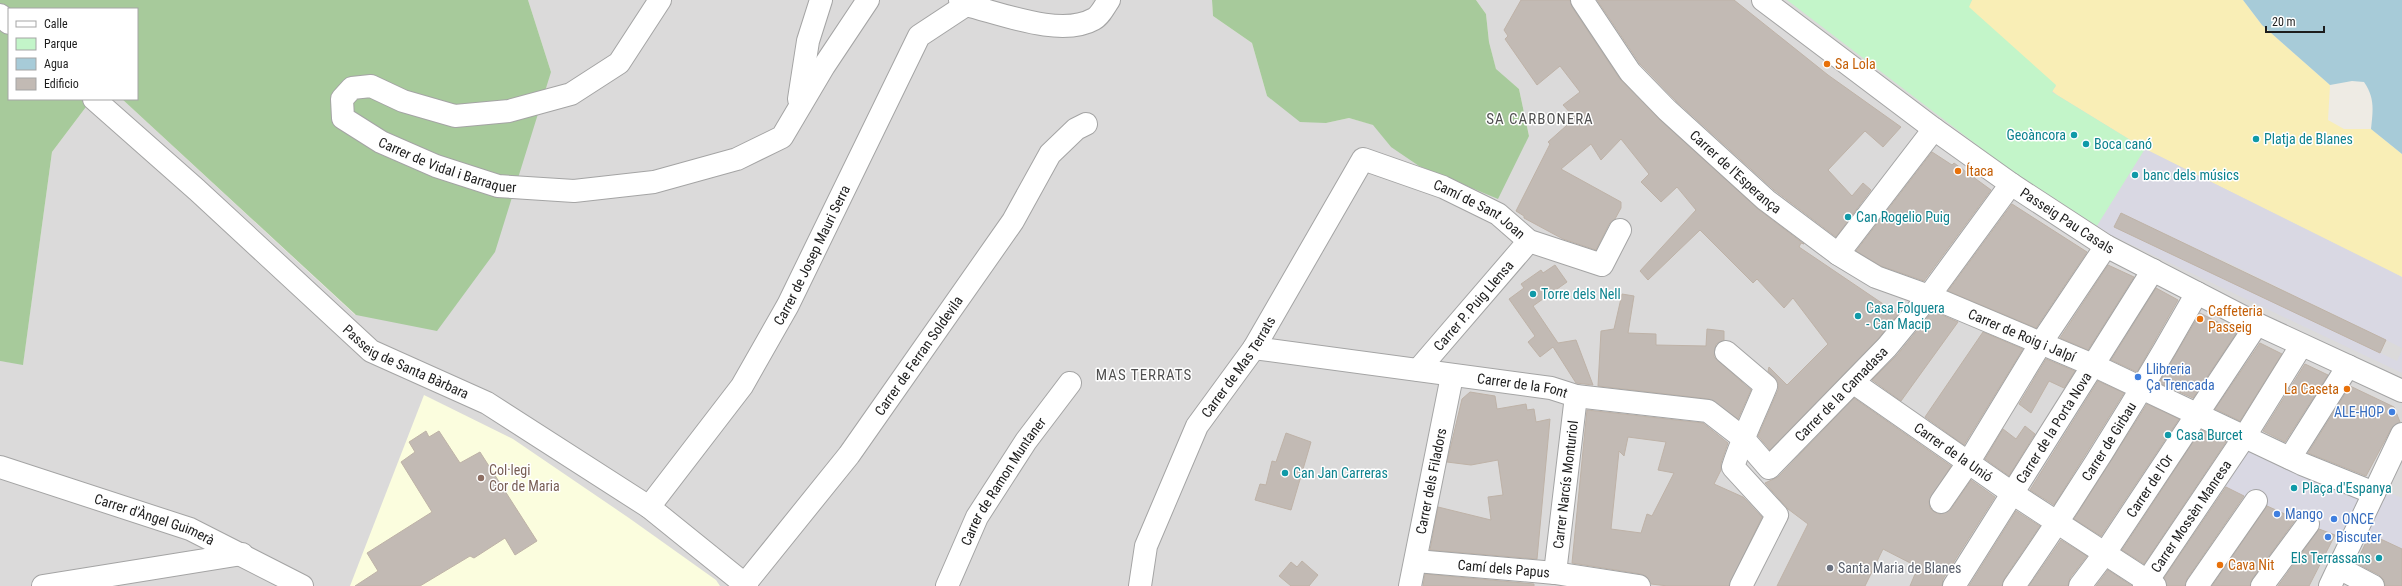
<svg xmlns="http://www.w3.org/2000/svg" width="2402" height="586" viewBox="0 0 2402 586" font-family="'Roboto Condensed',sans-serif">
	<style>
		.residential { fill: #dbdada }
		.education { fill: #fbfdde }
		.forest { fill: #a7ca9b }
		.sand { fill: #f9eeb6 }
		.park { fill: #c3f5c9 }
		.plaza { fill: #d9d8e3; fill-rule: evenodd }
		.water { fill: #a7cbd8 }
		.building { fill: #c2bab4; stroke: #beb2a7; fill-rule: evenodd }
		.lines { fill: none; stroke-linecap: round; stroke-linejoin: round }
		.minor-casing { stroke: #a4a4a4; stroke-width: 24 }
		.minor { stroke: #fff; stroke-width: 22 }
		.food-dot { fill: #e8710a; stroke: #fff; stroke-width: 1.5 }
		.culture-dot { fill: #0f9aa8; stroke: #fff; stroke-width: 1.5 }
		.shop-dot { fill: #3f7fe0; stroke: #fff; stroke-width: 1.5 }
		.education-dot { fill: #8d6e63; stroke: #fff; stroke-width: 1.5 }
		.worship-dot { fill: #6b7280; stroke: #fff; stroke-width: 1.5 }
		.labels { text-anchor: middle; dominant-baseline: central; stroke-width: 3; stroke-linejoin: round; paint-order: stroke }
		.food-label { font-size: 14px; fill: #c56008; stroke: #fff; text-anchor: start }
		.culture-label { font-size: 14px; fill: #0d838f; stroke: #fff; text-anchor: start }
		.street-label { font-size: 14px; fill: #1d1d1d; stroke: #fff }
		.shop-label { font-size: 14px; fill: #366cbe; stroke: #fff; text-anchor: start }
		.education-label { font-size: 14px; fill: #785e54; stroke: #fff; text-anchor: start }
		.worship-label { font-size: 14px; fill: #5b616d; stroke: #fff; text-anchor: start }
		.neighbourhood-label { font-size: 15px; letter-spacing: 1px; fill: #505050; stroke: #fff }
	</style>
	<rect width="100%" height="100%" fill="#eeebe4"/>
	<!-- residential -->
	<polygon class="residential" points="528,0 1212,0 1213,16 1252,43 1267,96 1326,123 1349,118 1374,125 1391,147 1529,136 1519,89 1496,70 1489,42 1486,14 1476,0 1972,0 2056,85 2402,277 2402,586 0,586 0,361 23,364 52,152 92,99 122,99 355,315 551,72"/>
	<!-- education -->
	<polygon class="education" points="424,395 513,439 629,518 716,580 720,586 350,586"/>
	<!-- forest -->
	<g class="forest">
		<polygon points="0,0 528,0 551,72 495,252 437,331 356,315 122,99 137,99 137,9 9,9 9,99 92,99 52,152 23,365 0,361"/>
		<polygon points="1212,0 1476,0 1486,14 1489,42 1496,69 1519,89 1529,136 1498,199 1419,166 1391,147 1373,125 1349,118 1326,123 1300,122 1267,96 1252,43 1213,16"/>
	</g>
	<!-- sand -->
	<polygon class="sand" points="1972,0 2243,0 2262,25 2330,85 2328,120 2344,129 2371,129 2402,154 2402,277 2145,149 2057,95 2052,91 2056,86 1968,7"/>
	<!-- park -->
	<polygon class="park" points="1787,0 1972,0 1969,7 2056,85 2052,92 2145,149 2097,226 2006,167"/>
	<!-- plaza -->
	<g class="plaza">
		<path d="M2145 149 2402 277V348L2313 304 2306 317 2397 361 2402 350V373L2113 236 2097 226ZM2121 213 2208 254 2202 268 2115 227ZM2221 259 2298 297 2292 310 2214 273Z"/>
		<polygon points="2245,436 2374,493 2390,493 2402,498 2402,549 2357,530 2350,547 2335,535 2235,493 2219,482"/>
	</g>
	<!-- water -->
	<path class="water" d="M2243 0H2402V154L2371 129C2373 110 2375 98 2364 82L2352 81 2330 85 2262 25Z"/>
	<!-- building -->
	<g class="building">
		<polygon points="1521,0 1570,0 1572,7 1620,79 1659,119 1758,209 1804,244 1801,243 1799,247 1898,314 1878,339 1770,450 1758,436 1778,390 1778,383 1768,371 1769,367 1787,385 1828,344 1793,298 1784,308 1757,279 1753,283 1700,230 1648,280 1640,271 1696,210 1677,187 1661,202 1641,182 1649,174 1621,139 1601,160 1591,144 1561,169 1621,202 1621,208 1615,219 1609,224 1596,250 1563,239 1524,218 1524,216 1516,211 1550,144 1548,142 1575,118 1563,105 1580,92 1560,66 1537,85 1505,39 1508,36 1504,30"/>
		<polygon points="1597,0 1734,0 1828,75 1901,127 1883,147 1865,131 1828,170 1852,196 1863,183 1871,190 1836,237 1774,190 1676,101 1640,64"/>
		<polygon points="1932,152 1952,165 1954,163 1991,190 1924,281 1881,266 1856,251"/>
		<polygon points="2012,204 2087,252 2036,328 1948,291"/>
		<polygon points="2121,213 2386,340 2380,353 2114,227"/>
		<polygon points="1555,265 1567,282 1533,306 1558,343 1576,340 1593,385 1576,383 1553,347 1540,357 1528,342 1535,336 1509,299 1524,288 1521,284 1541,270 1543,273"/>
		<polygon points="2108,265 2134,277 2088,350 2060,338"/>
		<polygon points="2156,288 2178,300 2137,372 2111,360"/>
		<polygon points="1622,294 1634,296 1628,333 1656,334 1656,345 1706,346 1707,329 1724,331 1724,340 1716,344 1714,357 1751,390 1738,419 1709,399 1598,386 1601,331 1614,329"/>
		<polygon points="1933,311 1958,322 1901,401 1872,380 1897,355"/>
		<polygon points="2200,313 2237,332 2193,398 2159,383"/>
		<polygon points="1983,332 2023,349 1964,445 1925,417"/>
		<polygon points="2260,343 2282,354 2240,421 2215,409"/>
		<polygon points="2046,359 2075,371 2064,388 2049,381 2031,413 2019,404"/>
		<polygon points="2305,364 2328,375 2285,442 2263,431"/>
		<polygon points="2098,381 2124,393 2054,505 2030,490"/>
		<polygon points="2350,386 2394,407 2400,422 2391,429 2366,476 2308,453"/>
		<polygon points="1470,392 1495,396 1497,409 1526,404 1527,410 1534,409 1536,422 1550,419 1537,559 1430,550 1438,507 1491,520 1488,497 1503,495 1498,460 1471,465 1447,462 1462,399"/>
		<polygon points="1854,398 1951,466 1929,501 1930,508 1934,512 1940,514 1951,509 1971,480 1995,497 1943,579 1942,586 1910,586 1918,567 1883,549 1865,586 1777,586 1808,524 1788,509 1765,483 1778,477"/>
		<polygon points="2147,404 2179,419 2101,536 2074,519"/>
		<path d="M1587 410 1703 423 1728 443 1721 463V470L1714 484 1743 497 1762 517 1729 586H1668L1651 584 1647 577 1641 574 1572 563ZM1628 437 1666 442 1658 470 1674 473 1652 516 1647 514 1641 533 1611 529 1619 451 1624 456Z"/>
		<polygon points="2025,426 2035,434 2009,476 1985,459 2003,429 2016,439"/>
		<polygon points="2201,430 2226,442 2144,564 2122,550"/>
		<polygon points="426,431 429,437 439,431 460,463 480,452 537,541 515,555 505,538 474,558 470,556 420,586 355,586 378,571 367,553 432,512 401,462 415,452 409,442"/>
		<polygon points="1286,433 1311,442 1291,510 1255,500 1260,484 1266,485 1272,461 1276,462"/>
		<polygon points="2226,487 2244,496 2187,579 2185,586 2167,586 2164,578"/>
		<polygon points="2267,506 2296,519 2252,579 2250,586 2212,586"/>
		<polygon points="2016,511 2040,526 2004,579 2002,586 1969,586"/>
		<polygon points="2319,529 2335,535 2309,586 2278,586"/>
		<polygon points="2370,534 2402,549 2402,586 2385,586 2384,580 2379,575 2356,563"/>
		<polygon points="2061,540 2087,556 2070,578 2068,586 2029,586"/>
		<polygon points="1302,561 1318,575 1309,586 1291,586 1279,576 1291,562 1297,567"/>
		<polygon points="2108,570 2132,586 2096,586"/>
		<polygon points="1425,574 1534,584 1534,586 1423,586"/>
	</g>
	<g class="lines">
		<!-- minor casing -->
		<g class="minor-casing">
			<g id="minor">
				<path id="s1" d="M660 0 619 63 571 94 509 111 455 116 403 101 371 86 352 88 342 99 343 118 381 142 436 166 498 186 574 191 654 182 737 159 782 137 824 66 868 0"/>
				<path d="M960 0 966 5C1000 13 1061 38 1094 19 1100 16 1105 6 1109 0"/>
				<path id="s2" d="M1582 0 1630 72 1667 110 1766 200 1838 254 1876 277 1929 296 2095 366 2302 464 2374 493"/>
				<path id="s3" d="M1763 0 1934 129 2011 184 2106 246 2257 324 2402 391"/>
				<polyline points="0,15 9,23"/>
				<path id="s4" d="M94 99 197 190 371 351 487 403 649 507 747 586"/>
				<polyline points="799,99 808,41 821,0"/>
				<polyline points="1838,254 1934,129"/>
				<path id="s5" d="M1254 348 1551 388 1576 396 1708 411 1743 438 1769 468 1887 347 1929 296 2011 184"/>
				<path d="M1726 352 1766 386C1755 413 1742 439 1733 467L1777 515 1741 586"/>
				<path id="s6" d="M1418 370 1529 241"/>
				<path id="s7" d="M1854 383 2012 493 2155 586"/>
				<polyline points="2290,458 2348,366"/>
				<path id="s8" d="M0 467 190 529 302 586"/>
				<polyline points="1941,502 1968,463 2041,343 2106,246"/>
				<path id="s9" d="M649 507 742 386 788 305 919 36 966 5"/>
				<path id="s10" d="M1416 561 1555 573 1639 586"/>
				<polyline points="2339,568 2373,586"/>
				<path id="s11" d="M1555 573 1576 396"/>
				<path id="s12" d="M745 584 849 455 1013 221 1050 154 1076 129 1086 124"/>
				<polyline points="43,586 242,554"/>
				<path id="s13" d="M947 586 977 517 1026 441 1070 383"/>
				<path id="s14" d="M1140 586 1146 546 1197 426 1254 348 1363 159 1443 187 1498 214 1529 241 1602 265 1620 230"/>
				<path id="s15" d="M1410 586 1452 376"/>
				<path id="s16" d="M1954 586 2153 270"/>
				<path id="s17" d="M2014 586C2080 491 2140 394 2197 293"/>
				<path id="s18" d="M2080 586 2105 553 2257 324"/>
				<path id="s19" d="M2144 586 2245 436 2301 346"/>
				<polyline points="2197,586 2256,501"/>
				<polyline points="2262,586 2308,524"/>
				<polyline points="2330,586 2402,434"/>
			</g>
		</g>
		<!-- minor -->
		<use href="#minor" class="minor"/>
	</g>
	<!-- markers -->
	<g class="food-dot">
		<circle cx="1827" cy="64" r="4"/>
		<circle cx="1958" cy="171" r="4"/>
		<circle cx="2200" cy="319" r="4"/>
		<circle cx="2347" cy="389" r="4"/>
		<circle cx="2220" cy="565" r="4"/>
	</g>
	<g class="culture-dot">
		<circle cx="2074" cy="135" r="4"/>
		<circle cx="2256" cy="139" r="4"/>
		<circle cx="2086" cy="144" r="4"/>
		<circle cx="2135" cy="175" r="4"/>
		<circle cx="1848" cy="217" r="4"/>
		<circle cx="1533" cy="294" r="4"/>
		<circle cx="1858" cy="316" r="4"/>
		<circle cx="2168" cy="435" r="4"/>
		<circle cx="1285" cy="473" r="4"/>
		<circle cx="2294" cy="488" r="4"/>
		<circle cx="2379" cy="558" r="4"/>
	</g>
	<g class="shop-dot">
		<circle cx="2138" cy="377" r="4"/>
		<circle cx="2392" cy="412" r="4"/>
		<circle cx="2277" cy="514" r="4"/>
		<circle cx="2334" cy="519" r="4"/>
		<circle cx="2328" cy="537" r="4"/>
	</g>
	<circle class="education-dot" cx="481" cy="478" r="4"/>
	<circle class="worship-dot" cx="1830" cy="568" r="4"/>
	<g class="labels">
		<!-- food labels -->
		<g class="food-label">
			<text x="1835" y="64">Sa Lola</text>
			<text x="1966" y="171">Ítaca</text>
			<text x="2208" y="311">Caffeteria<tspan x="2208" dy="16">Passeig</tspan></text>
			<text x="2339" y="389" text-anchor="end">La Caseta</text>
			<text x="2228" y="565">Cava Nit</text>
		</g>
		<!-- culture labels -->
		<g class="culture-label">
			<text x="2066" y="135" text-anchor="end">Geoàncora</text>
			<text x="2264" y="139">Platja de Blanes</text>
			<text x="2094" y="144">Boca canó</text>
			<text x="2143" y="175">banc dels músics</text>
			<text x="1856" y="217">Can Rogelio Puig</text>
			<text x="1541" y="294">Torre dels Nell</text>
			<text x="1866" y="308">Casa Folguera<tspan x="1866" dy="16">- Can Macip</tspan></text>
			<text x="2176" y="435">Casa Burcet</text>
			<text x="1293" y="473">Can Jan Carreras</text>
			<text x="2302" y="488">Plaça d'Espanya</text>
			<text x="2371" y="558" text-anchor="end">Els Terrassans</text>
		</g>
		<!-- street labels -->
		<g class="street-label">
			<text stroke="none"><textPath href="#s1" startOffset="509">Carrer de Vidal i Barraquer</textPath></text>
			<text stroke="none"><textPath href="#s2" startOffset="232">Carrer de l'Esperança</textPath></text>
			<text stroke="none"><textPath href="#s14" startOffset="613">Camí de Sant Joan</textPath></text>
			<text stroke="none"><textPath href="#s3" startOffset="376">Passeig Pau Casals</textPath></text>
			<text stroke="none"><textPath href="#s9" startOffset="301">Carrer de Josep Mauri Serra</textPath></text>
			<text stroke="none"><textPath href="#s6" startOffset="85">Carrer P. Puig Llensa</textPath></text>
			<text stroke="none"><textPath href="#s2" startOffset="565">Carrer de Roig i Jalpí</textPath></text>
			<text stroke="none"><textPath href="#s12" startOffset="287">Carrer de Ferran Soldevila</textPath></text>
			<text stroke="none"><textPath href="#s4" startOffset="410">Passeig de Santa Bàrbara</textPath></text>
			<text stroke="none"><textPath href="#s14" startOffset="243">Carrer de Mas Terrats</textPath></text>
			<text stroke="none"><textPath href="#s5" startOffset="271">Carrer de la Font</textPath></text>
			<text stroke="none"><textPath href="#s5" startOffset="646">Carrer de la Camadasa</textPath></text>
			<text stroke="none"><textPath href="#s16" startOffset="187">Carrer de la Porta Nova</textPath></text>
			<text stroke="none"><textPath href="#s17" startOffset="173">Carrer de Girbau</textPath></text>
			<text stroke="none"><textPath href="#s7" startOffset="121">Carrer de la Unió</textPath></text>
			<text stroke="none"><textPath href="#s15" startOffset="107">Carrer dels Filadors</textPath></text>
			<text stroke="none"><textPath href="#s13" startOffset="119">Carrer de Ramon Muntaner</textPath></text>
			<text stroke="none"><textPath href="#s11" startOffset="89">Carrer Narcís Monturiol</textPath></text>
			<text stroke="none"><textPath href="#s18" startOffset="122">Carrer de l'Or</textPath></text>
			<text stroke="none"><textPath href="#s19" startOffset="84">Carrer Mossèn Manresa</textPath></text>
			<text stroke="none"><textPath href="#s8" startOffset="163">Carrer d'Àngel Guimerà</textPath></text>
			<text stroke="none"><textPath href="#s10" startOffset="88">Camí dels Papus</textPath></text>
		</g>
		<!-- shop labels -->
		<g class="shop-label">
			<text x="2146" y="369">Llibreria<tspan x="2146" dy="16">Ça Trencada</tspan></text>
			<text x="2384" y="412" text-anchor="end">ALE-HOP</text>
			<text x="2285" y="514">Mango</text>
			<text x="2342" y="519">ONCE</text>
			<text x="2336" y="537">Biscuter</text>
		</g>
		<!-- education labels -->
		<g class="education-label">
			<text x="489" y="470">Col·legi<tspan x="489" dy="16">Cor de Maria</tspan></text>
		</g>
		<!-- worship labels -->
		<g class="worship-label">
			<text x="1838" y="568">Santa Maria de Blanes</text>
		</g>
		<!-- neighbourhood labels -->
		<g class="neighbourhood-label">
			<text x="1540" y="119">SA CARBONERA</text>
			<text x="1144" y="375">MAS TERRATS</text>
		</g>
	</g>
	<!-- legend -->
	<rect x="8" y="8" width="130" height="92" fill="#ffffff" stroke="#a5a5a5"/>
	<rect x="16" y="21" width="20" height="6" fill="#ffffff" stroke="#a5a5a5"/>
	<text x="44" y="28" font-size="12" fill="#1d1d1d">Calle</text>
	<rect x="16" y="38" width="20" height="12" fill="#c3f5c9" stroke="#a5a5a5"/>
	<text x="44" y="48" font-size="12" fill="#1d1d1d">Parque</text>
	<rect x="16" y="58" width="20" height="12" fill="#a7cbd8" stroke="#a5a5a5"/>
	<text x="44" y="68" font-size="12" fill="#1d1d1d">Agua</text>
	<rect x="16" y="78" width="20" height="12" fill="#c2bab4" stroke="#a5a5a5"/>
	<text x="44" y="88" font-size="12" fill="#1d1d1d">Edificio</text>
	<!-- scale -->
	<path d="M2266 26v6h58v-6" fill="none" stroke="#1d1d1d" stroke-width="2"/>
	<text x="2272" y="26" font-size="12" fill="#1d1d1d" stroke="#ffffff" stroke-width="3" paint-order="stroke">20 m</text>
</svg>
